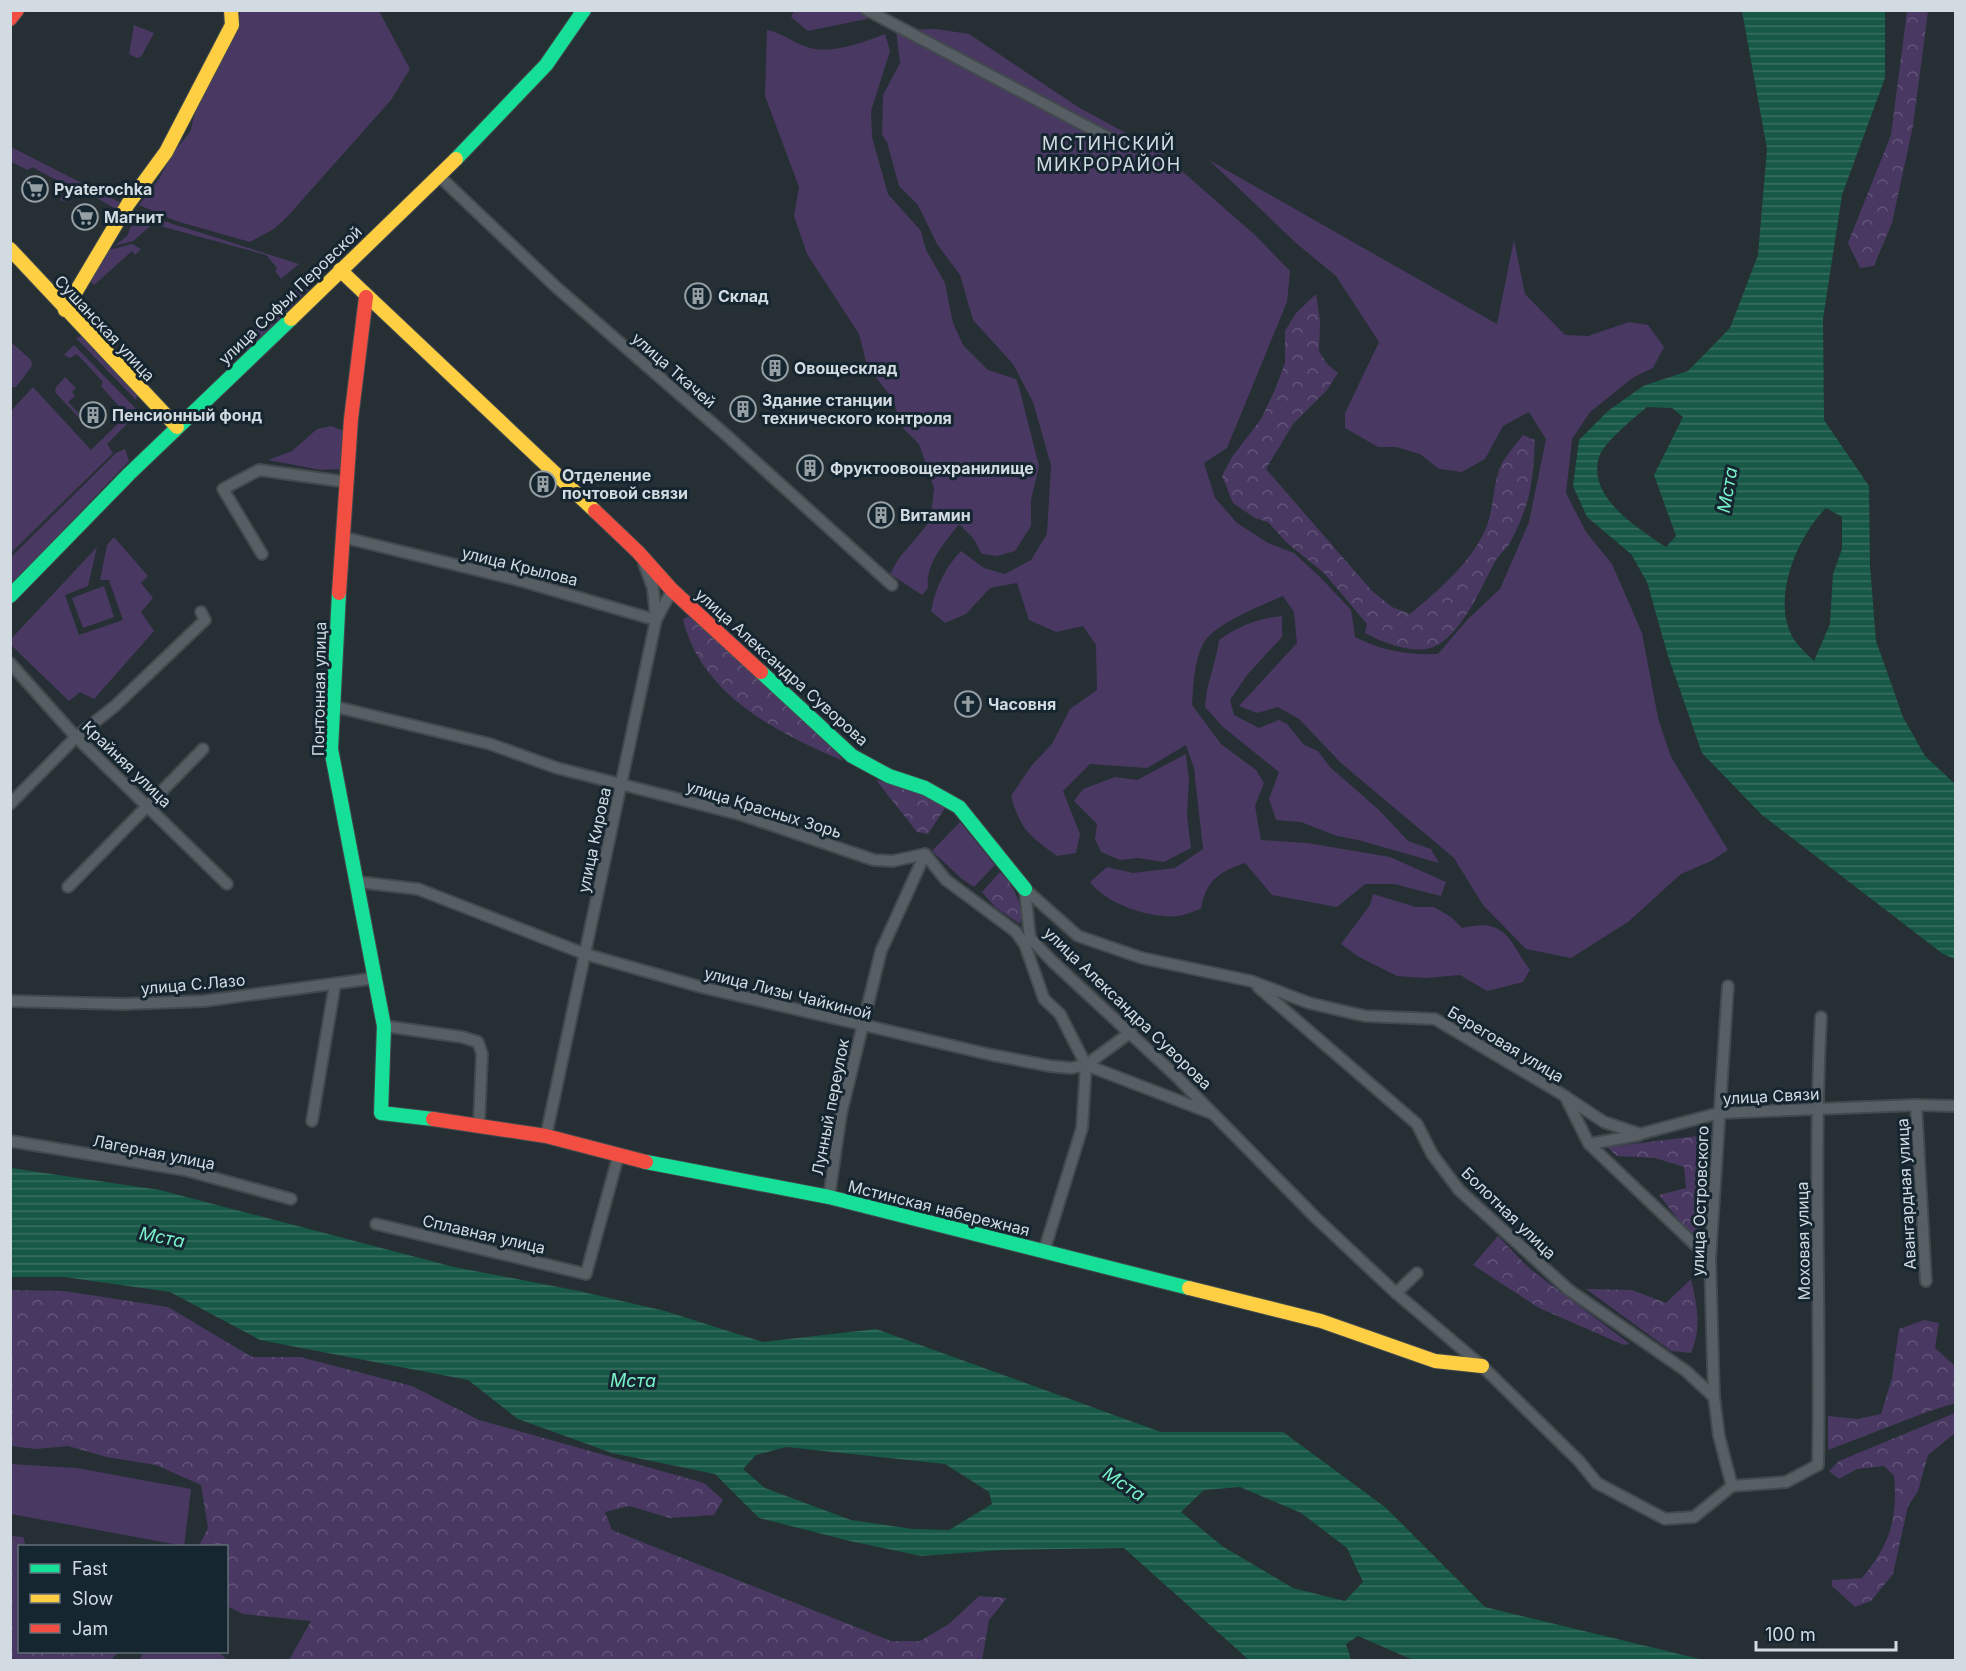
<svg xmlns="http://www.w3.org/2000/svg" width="1966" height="1671" viewBox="0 0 1966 1671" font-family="Inter,sans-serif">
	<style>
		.grass { fill: #493962 }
		.forest { fill: url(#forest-crowns) }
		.water { fill: url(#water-rules); fill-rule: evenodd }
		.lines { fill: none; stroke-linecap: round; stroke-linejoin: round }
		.street-casing { stroke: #424a4e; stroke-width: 14 }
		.fast-casing { stroke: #424a4e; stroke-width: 16 }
		.slow-casing { stroke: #424a4e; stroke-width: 16 }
		.jam-casing { stroke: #424a4e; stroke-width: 16 }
		.street { stroke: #585f64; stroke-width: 10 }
		.fast { stroke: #16e098; stroke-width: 14 }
		.slow { stroke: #ffcf43; stroke-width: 14 }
		.jam { stroke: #f24e42; stroke-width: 14 }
		.labels { text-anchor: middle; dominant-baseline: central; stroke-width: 6; stroke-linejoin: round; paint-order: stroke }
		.poi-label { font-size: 16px; font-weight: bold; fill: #d1dbe1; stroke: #162630; text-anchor: start }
		.street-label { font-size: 16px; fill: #d1dbe1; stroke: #162630 }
		.neighbourhood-label { font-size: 18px; letter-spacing: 1.5px; fill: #d1dbe1; stroke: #162630 }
		.water-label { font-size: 18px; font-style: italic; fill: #7af3cb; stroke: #162630 }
	</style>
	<defs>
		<pattern id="forest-crowns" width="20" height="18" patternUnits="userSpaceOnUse" patternTransform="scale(1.5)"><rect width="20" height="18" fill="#493962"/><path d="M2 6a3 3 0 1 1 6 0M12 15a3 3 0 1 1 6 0" fill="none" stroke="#625578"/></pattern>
		<pattern id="water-rules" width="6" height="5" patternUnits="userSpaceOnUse" patternTransform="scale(1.5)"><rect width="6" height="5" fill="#185846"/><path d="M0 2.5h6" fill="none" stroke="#396f60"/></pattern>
	</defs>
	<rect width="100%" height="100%" fill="#262f34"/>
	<!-- grass -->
	<g class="grass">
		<polygon points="240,11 379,11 410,69 391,100 287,217 274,229 250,242 176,221 139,205 159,179 173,153 190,132 199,98 238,26"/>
		<polygon points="794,11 869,11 867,19 808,31 791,17"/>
		<polygon points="134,25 154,33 141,57 137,58 129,54"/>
		<path d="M936 29 969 34 1078 107 1159 151 1255 235 1290 271 1287 302 1227 448 1204 463 1215 498 1237 523 1268 543 1294 553 1321 578 1351 610 1355 637C1382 651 1408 655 1438 654L1468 619 1500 589 1529 522 1546 439 1529 412 1503 426 1485 459 1462 472 1439 469 1420 454 1396 447H1378L1345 428V413L1379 342 1336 276 1296 243 1209 160 1497 324 1514 240 1525 294 1565 335 1588 336 1629 322 1648 325 1664 347 1653 368 1634 377 1590 412 1572 439 1566 493 1586 532 1612 564 1642 633 1658 718 1671 757 1728 850 1711 861 1681 874 1628 922 1571 958 1526 949 1483 905 1454 858 1341 763 1299 719 1278 707 1257 713 1239 706 1297 643 1294 612 1283 596C1263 605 1213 624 1203 644 1194 661 1193 687 1192 705L1221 744 1256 770 1264 783 1255 806 1261 840 1307 843 1390 857 1446 882 1441 896 1394 884H1365L1337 907 1272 895 1245 863C1218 872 1206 881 1201 909 1194 911 1186 915 1178 916 1151 919 1106 904 1090 882L1107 867 1133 873 1175 868 1203 849 1194 768 1186 745 1147 768 1090 764 1063 791 1080 834 1076 853 1057 856C1029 835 1021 831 1011 796L1032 765 1052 744 1070 709 1097 690 1096 645 1083 626 1056 632 1029 620 1017 583 990 588 966 614 945 623 931 611C936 587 944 569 961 551L984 568 1005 574 1031 560 1047 534 1051 465 1033 402 1013 364 973 320 960 275 937 244 918 205 899 186 887 142 882 135 883 95 900 63 896 30Z"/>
		<path d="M767 30C784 33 799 47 815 49 839 52 863 42 885 34L890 51 871 111 872 137 888 194 921 231 926 250 945 283 953 323 963 345 988 370 1016 379 1019 387 1039 466 1031 500V526L1015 551 997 556 982 554 973 538 959 524C945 543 925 563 928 588L922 595 890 574 899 558 926 526 931 516 934 488 919 444 901 426 893 399 867 366 859 334 807 254 794 216 799 187 765 96Z"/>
		<polygon points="11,147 123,204 116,209 76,186 65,202 60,200 66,189 64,184 32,167 28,170 11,162"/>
		<polygon points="137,210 154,218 299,264 281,279 275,271 277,268 266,255 153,224 133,241 114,246 127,236"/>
		<polygon points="132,244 141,249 135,255 132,251 94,285 90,281 109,250"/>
		<polygon points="308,279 311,287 247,351 240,343"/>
		<polygon points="82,336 137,395 136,400 76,338"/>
		<polygon points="11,342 31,360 32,366 16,387 11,387"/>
		<polygon points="74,345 138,411 135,414 124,412 101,386 103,382 77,354 70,358 64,355"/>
		<polygon points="65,377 76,388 72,392 75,396 68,402 83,418 81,420 55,392 56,387"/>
		<polygon points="33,387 91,450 123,419 133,418 107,444 113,453 11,553 11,411"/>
		<polygon points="331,426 344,431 342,469 321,470 268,460 292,451 317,429"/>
		<polygon points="125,449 129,461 11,585 11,557 116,453"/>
		<polygon points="114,537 148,576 141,583 153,598 141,612 154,631 94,699 80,692 69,701 11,645 11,639 97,547 88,586 65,595 79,635 123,620 109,580 100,580 107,545"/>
		<polygon points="104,586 114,617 83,628 72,598"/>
		<path d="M1282 616V637L1247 675 1230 700 1234 715 1259 728 1279 720 1287 724 1304 745 1318 751 1330 767 1379 810 1408 841 1431 849 1439 863 1358 840 1337 836 1301 822 1276 820 1269 799 1279 772 1223 727 1205 707C1206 684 1216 664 1219 640 1239 626 1258 618 1282 616Z"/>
		<polygon points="1186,754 1189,780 1187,815 1191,848 1164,862 1138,858 1120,860 1101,852 1095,839 1097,824 1074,801 1083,789 1115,777 1137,780"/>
		<polygon points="960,822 995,865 974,887 962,879 932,851"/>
		<path d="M1373 894 1416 907H1434L1451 917 1462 928C1506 917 1508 939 1530 970L1523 982 1487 991 1460 975 1426 978 1397 976 1359 957 1341 944 1370 905Z"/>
		<polygon points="11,1464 77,1468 191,1489 184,1546 11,1514"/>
		<polygon points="144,1652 219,1652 227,1660 139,1660"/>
	</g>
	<!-- forest -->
	<g class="forest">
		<polygon points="1907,11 1928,11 1913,126 1892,223 1874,266 1860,268 1848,243 1891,135"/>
		<path d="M1316 294 1320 320 1319 351 1327 364 1338 373 1327 390 1293 424 1266 469 1372 591 1392 607 1410 614C1439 590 1471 563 1486 528 1494 509 1493 482 1501 465 1507 454 1516 444 1523 435L1535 440C1534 458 1533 477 1529 495 1525 511 1517 531 1508 546 1504 551 1499 555 1496 560 1482 585 1459 643 1427 649 1407 652 1382 642 1365 633L1367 624 1324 573 1287 543 1268 522 1255 518 1233 503 1222 476 1232 457 1261 419 1274 392 1285 363V331L1296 313Z"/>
		<path d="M694 614 828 741 843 761C777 733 700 694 683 619Z"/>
		<polygon points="876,780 894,784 947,805 928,834 917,832"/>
		<path d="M1000 872C1012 882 1025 908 1020 924L995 907 982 892Z"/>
		<path d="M1698 1136C1715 1162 1706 1203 1699 1233L1688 1232 1659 1195 1686 1188 1684 1167 1655 1158 1617 1156 1607 1147Z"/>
		<polygon points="1498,1236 1530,1269 1630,1344 1624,1345 1539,1308 1473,1265"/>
		<path d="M1691 1279C1697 1306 1702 1327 1691 1353L1671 1351 1586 1289 1632 1290 1666 1303Z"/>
		<polygon points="11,1290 64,1291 168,1307 252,1357 300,1357 412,1386 479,1420 704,1483 723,1500 714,1515 670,1518 629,1506 605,1512 612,1530 891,1641 920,1641 949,1624 979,1596 1007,1598 989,1620 982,1660 289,1660 311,1621 243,1614 227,1606 226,1546 199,1546 208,1528 201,1485 156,1465 107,1457 68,1446 36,1449 11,1446"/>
		<polygon points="1924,1320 1939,1323 1935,1348 1955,1366 1955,1403 1927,1412 1828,1450 1828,1416 1857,1419 1881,1414 1892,1378 1899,1329"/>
		<path d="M1955 1413V1433L1928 1455 1918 1491 1908 1506 1893 1574 1871 1601 1855 1607 1832 1586V1580L1862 1578C1890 1544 1898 1519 1894 1476L1884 1466 1857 1469 1839 1479 1829 1471 1839 1461Z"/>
		<polygon points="10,1536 23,1537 26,1546 20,1546 20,1652 118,1652 111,1660 11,1660"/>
	</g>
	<!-- water -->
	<g class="water">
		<path d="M1742 11H1885V78L1842 195 1823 319 1824 420 1869 486 1870 566 1876 641 1903 717 1925 756 1955 784V959L1943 954 1762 815 1702 753 1668 656 1647 582 1631 554 1587 517 1573 486 1579 440 1608 411 1643 386 1688 371 1730 328 1758 255 1767 149ZM1647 407 1672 408 1683 417 1654 475 1676 536 1666 547C1637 528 1587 497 1599 457 1604 442 1635 417 1647 407ZM1826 508 1842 517V549L1833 574 1830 624 1814 661C1808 655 1800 648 1795 641 1769 602 1797 537 1826 508Z"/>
		<path d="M11 1168 160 1190 454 1267 579 1291 665 1311 763 1342 876 1329 1161 1432H1283L1385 1507 1485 1607 1704 1660H1413L1358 1636 1346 1644 1351 1660H1249L1124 1548 1002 1550 921 1556 850 1541 759 1518 715 1474 612 1453 518 1419 468 1380 260 1340 170 1292 64 1277H11ZM786 1447 945 1464 989 1492 992 1504 949 1530 913 1529 851 1520 765 1488 743 1469 756 1455ZM1240 1487 1301 1513 1347 1548 1363 1582 1345 1601 1293 1588 1222 1546 1181 1512 1204 1490Z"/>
	</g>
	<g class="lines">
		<!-- street casing -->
		<g class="street-casing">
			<g id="street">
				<polyline points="867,10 1118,143"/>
				<polyline points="439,176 556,287 725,434 892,585"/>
				<polyline points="342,537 518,580 656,620 672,590"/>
				<polyline points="262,554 223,489 259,470 347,482"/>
				<polyline points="10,663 76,737 227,884"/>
				<polyline points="332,706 490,744 557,768 742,815 874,860 893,861 925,854 946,880 1016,932 1025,945 1044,999 1060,1014 1086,1065"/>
				<polyline points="10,804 76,737 115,706 205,620 201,612"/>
				<polyline points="358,882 418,889 585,954 701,987 992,1055 1050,1066 1071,1068 1086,1065 1211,1113"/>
				<polyline points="68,887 203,749"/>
				<path d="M1025 889 1030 938 1053 962 1176 1076 1316 1218 1396 1293 1482 1366 1579 1461 1597 1483 1665 1519 1694 1517 1732 1486 1786 1482 1818 1465C1821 1315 1813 1166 1821 1017"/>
				<polyline points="1025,889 1078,936 1142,958 1251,981 1309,1003 1365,1016 1435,1019 1565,1096 1589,1144 1710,1259"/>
				<polyline points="1728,986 1710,1259 1714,1397 1719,1436 1732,1486"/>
				<polyline points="1258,987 1417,1124 1432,1154 1459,1190 1569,1290 1686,1371 1714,1397"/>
				<polyline points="10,1001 123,1004 204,1001 376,978"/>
				<polyline points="384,1026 462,1037 478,1042 482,1054 479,1124"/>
				<polyline points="1566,1097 1604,1122 1640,1134 1719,1113 1916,1105 1956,1106"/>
				<polyline points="1916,1105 1926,1281"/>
				<polyline points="312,1121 335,984"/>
				<polyline points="546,1136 656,620 653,588 644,564"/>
				<polyline points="10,1141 185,1170 291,1199"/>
				<polyline points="1589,1144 1639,1135"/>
				<polyline points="829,1197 841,1114 881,951 925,854"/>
				<polyline points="376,1224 586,1274 618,1157"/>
				<polyline points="1044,1251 1082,1128 1086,1065 1131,1032"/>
				<polyline points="1396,1293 1417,1273"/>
			</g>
		</g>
		<!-- fast casing -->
		<g class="fast-casing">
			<g id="fast">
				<polyline points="456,159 546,65 584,10"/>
				<polyline points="339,593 331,749 384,1026 381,1113 433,1119"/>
				<polyline points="10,596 129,474 291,319"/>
				<polyline points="761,672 852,756 889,776 925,788 959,807 1025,889"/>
				<polyline points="646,1162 829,1197 1189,1288"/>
			</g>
		</g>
		<!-- slow casing -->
		<g class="slow-casing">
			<g id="slow">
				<polyline points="10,249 177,427"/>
				<polyline points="340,270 595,511"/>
				<polyline points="65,310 128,204 166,152 232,25 231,10"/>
				<polyline points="291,319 456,159"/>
				<polyline points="1189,1288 1321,1321 1435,1361 1482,1366"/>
			</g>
		</g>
		<!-- jam casing -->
		<g class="jam-casing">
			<g id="jam">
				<polyline points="10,19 17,10"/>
				<polyline points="595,511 638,552 672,590 761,672"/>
				<polyline points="339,593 351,419 366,297"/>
				<polyline points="433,1119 546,1136 646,1162"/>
			</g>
		</g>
		<!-- street -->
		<use href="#street" class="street"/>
		<!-- fast -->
		<use href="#fast" class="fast"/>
		<!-- slow -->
		<use href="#slow" class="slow"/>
		<!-- jam -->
		<use href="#jam" class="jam"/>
	</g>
	<!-- icons -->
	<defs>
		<g id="supermarket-ring" transform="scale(1.35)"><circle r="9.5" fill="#162630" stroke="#959fa4" stroke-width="1.5"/><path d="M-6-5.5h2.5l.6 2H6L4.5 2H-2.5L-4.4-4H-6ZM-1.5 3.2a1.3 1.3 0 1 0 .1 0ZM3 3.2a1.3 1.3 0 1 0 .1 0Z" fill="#959fa4"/></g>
		<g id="building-ring" transform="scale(1.35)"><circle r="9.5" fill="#162630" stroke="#959fa4" stroke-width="1.5"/><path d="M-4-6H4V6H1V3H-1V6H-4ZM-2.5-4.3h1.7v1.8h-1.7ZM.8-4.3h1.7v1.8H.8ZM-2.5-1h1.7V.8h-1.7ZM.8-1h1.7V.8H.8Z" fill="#959fa4"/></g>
		<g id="church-ring" transform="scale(1.35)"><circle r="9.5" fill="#162630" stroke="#959fa4" stroke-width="1.5"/><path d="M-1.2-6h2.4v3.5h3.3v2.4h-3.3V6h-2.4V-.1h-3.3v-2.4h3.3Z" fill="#959fa4"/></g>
	</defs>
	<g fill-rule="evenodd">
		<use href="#supermarket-ring" x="35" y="189"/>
		<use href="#supermarket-ring" x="85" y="217"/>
		<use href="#building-ring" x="698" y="296"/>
		<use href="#building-ring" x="775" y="368"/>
		<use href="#building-ring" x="743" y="409"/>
		<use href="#building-ring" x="93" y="415"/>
		<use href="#building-ring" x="810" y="468"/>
		<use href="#building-ring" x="543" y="484"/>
		<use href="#building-ring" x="881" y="515"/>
		<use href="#church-ring" x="968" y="704"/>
	</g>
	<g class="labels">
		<!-- poi labels -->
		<g class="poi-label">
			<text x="54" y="189">Pyaterochka</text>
			<text x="104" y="217">Магнит</text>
			<text x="718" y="296">Склад</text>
			<text x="794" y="368">Овощесклад</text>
			<text x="762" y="400">Здание станции<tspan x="762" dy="18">технического контроля</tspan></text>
			<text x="112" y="415">Пенсионный фонд</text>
			<text x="830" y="468">Фруктоовощехранилище</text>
			<text x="562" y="475">Отделение<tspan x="562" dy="18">почтовой связи</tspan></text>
			<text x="900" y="515">Витамин</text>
			<text x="988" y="704">Часовня</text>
		</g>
		<!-- street labels -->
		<g class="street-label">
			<text transform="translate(290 295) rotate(-44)">улица Софьи Перовской</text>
			<text transform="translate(105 328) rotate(47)">Сушанская улица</text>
			<text transform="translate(674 370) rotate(41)">улица Ткачей</text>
			<text transform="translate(520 566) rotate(14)">улица Крылова</text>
			<text transform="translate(782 667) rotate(42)">улица Александра Суворова</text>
			<text transform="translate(319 689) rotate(-89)">Понтонная улица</text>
			<text transform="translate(127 764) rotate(44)">Крайняя улица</text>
			<text transform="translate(764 809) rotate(17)">улица Красных Зорь</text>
			<text transform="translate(594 840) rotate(-78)">улица Кирова</text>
			<text transform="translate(193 984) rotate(-5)">улица С.Лазо</text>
			<text transform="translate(788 993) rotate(14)">улица Лизы Чайкиной</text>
			<text transform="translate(1128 1008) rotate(44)">улица Александра Суворова</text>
			<text transform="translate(1506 1044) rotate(31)">Береговая улица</text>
			<text transform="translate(1771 1096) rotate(-3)">улица Связи</text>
			<text transform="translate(830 1107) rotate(-79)">Лунный переулок</text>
			<text transform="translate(154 1152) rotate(11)">Лагерная улица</text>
			<text transform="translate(1906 1194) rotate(-93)">Авангардная улица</text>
			<text transform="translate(1700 1201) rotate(-88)">улица Островского</text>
			<text transform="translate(939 1208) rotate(14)">Мстинская набережная</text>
			<text transform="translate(1509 1213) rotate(44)">Болотная улица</text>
			<text transform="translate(484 1234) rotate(13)">Сплавная улица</text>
			<text transform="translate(1803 1241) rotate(-91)">Моховая улица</text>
		</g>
		<!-- neighbourhood labels -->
		<g class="neighbourhood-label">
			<text x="1109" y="143">МСТИНСКИЙ<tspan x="1109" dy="21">МИКРОРАЙОН</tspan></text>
		</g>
		<!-- water labels -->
		<g class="water-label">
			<text transform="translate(1727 490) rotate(-80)">Мста</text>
			<text transform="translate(162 1237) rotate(11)">Мста</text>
			<text x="633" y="1380">Мста</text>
			<text transform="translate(1124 1484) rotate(34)">Мста</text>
		</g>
	</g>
	<!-- border -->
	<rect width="1966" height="1671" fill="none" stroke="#d1dbe1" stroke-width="24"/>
	<!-- legend -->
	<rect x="18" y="1545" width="210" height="108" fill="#162630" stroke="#616e77" stroke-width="1.5"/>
	<rect x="30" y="1564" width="30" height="9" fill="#16e098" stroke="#616e77" stroke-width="1.5"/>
	<text x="72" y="1575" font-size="18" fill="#d1dbe1">Fast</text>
	<rect x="30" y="1594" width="30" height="9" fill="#ffcf43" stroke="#616e77" stroke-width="1.5"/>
	<text x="72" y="1605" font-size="18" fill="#d1dbe1">Slow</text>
	<rect x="30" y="1624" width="30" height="9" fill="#f24e42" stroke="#616e77" stroke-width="1.5"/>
	<text x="72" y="1635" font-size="18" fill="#d1dbe1">Jam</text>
	<!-- scale -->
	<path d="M1756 1641v9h140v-9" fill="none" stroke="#d1dbe1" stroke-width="3"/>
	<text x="1765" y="1641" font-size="18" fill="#d1dbe1" stroke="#162630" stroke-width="4.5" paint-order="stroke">100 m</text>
</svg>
